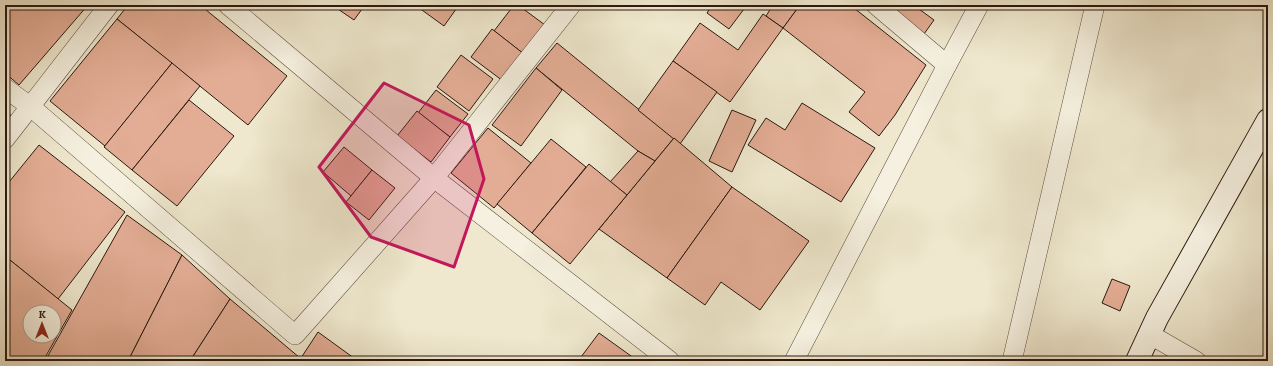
<svg xmlns="http://www.w3.org/2000/svg" width="1273" height="366" viewBox="0 0 1273 366" font-family="Alegreya,serif">
	<style>
		.building { fill: #e3ad95; stroke: #2b180f; fill-rule: evenodd }
		.lines { fill: none; stroke-linecap: round; stroke-linejoin: round }
		.street-casing { stroke: #5c4c3f; stroke-width: 20 }
		.secondary-casing { stroke: #2b180f; stroke-width: 24 }
		.street { stroke: #f5f0df; stroke-width: 19 }
		.secondary { stroke: #f5f0df; stroke-width: 22 }
		.marked { fill: #c2185b; fill-opacity: 0.2; stroke: #c2185b; stroke-width: 3; stroke-linejoin: round }
	</style>
	<rect width="100%" height="100%" fill="#efe8ce"/>
	<filter id="stains"><feTurbulence type="fractalNoise" baseFrequency=".005" numOctaves="4"/><feColorMatrix values="0 0 0 0 .2 0 0 0 0 .09 0 0 0 0 .02 0 0 0 .5 -.17"/></filter>
	<radialGradient id="worn" r=".72"><stop offset=".6" stop-color="#630" stop-opacity="0"/><stop offset="1" stop-color="#630" stop-opacity=".3"/></radialGradient>
	<!-- building -->
	<g class="building">
		<polygon points="5,5 88,5 19,85 5,73"/>
		<polygon points="128,5 200,5 287,76 248,125 117,19"/>
		<polygon points="332,5 365,5 354,20"/>
		<polygon points="415,5 459,5 444,26"/>
		<polygon points="514,5 518,5 545,25 524,54 494,31"/>
		<polygon points="712,5 747,5 729,29 707,13"/>
		<polygon points="773,5 800,5 783,28 766,16"/>
		<polygon points="800,5 857,5 854,8 926,65 895,115 879,136 849,112 865,92 783,28"/>
		<polygon points="894,5 921,5 919,9 934,20 924,34 891,10"/>
		<polygon points="763,14 783,28 730,102 673,61 700,23 738,50"/>
		<polygon points="117,19 172,63 105,146 50,101"/>
		<polygon points="492,29 524,54 503,81 471,57"/>
		<polygon points="557,43 674,138 655,161 638,151 536,68"/>
		<polygon points="461,55 493,79 469,111 437,87"/>
		<polygon points="673,61 717,92 680,144 638,110"/>
		<polygon points="172,63 200,86 132,170 104,147"/>
		<polygon points="536,68 562,90 521,146 492,125"/>
		<polygon points="436,90 468,114 450,137 418,113"/>
		<polygon points="189,100 234,136 177,206 132,170"/>
		<polygon points="802,103 875,148 841,202 748,145 766,118 785,130"/>
		<polygon points="732,110 756,120 732,172 709,161"/>
		<polygon points="5,111 12,116 5,124"/>
		<polygon points="417,111 450,137 431,162 397,136"/>
		<polygon points="488,128 531,163 494,208 451,173"/>
		<polygon points="674,138 732,187 667,278 599,229"/>
		<polygon points="551,139 586,167 532,233 497,204"/>
		<polygon points="39,145 125,212 58,299 5,256 5,187"/>
		<polygon points="344,147 372,170 351,196 323,172"/>
		<polygon points="638,151 655,161 627,195 610,182"/>
		<polygon points="589,164 627,195 570,264 532,233"/>
		<polygon points="372,170 395,188 369,220 346,202"/>
		<polygon points="732,187 809,241 760,310 721,282 705,305 667,278"/>
		<polygon points="127,215 182,255 128,361 45,361"/>
		<polygon points="182,255 230,299 190,361 128,361"/>
		<path d="M5 256 72 310 43 361H5ZM30 312H54V336H30Z"/>
		<polygon points="1112,279 1130,286 1120,311 1102,303"/>
		<polygon points="230,299 300,358 299,361 190,361"/>
		<polygon points="318,332 358,361 299,361"/>
		<polygon points="599,333 638,361 578,361"/>
	</g>
	<g class="lines">
		<!-- street casing -->
		<g class="street-casing">
			<g id="street">
				<polyline points="228,5 434,178 670,361"/>
				<polyline points="947,65 979,5"/>
				<polyline points="5,88 31,107 295,335 434,178 571,5"/>
				<polyline points="5,139 109,5"/>
				<polyline points="1149,334 1196,361"/>
				<polyline points="794,361 947,65 876,5"/>
				<polyline points="1012,361 1095,5"/>
			</g>
		</g>
		<!-- secondary casing -->
		<g class="secondary-casing">
			<polyline id="secondary" points="1137,361 1157,318 1268,120"/>
		</g>
		<!-- street -->
		<use href="#street" class="street"/>
		<!-- secondary -->
		<use href="#secondary" class="secondary"/>
	</g>
	<!-- marked area -->
	<path class="marked" d="M384 83 469 125 484 179 454 267 371 237 319 167Z"/>
	<!-- margin -->
	<rect width="1273" height="366" fill="none" stroke="#efe8ce" stroke-width="20"/>
	<rect x="6" y="6" width="1261" height="354" fill="none" stroke="#2b180f" stroke-width="2"/>
	<rect x="10" y="10" width="1253" height="346" fill="none" stroke="#2b180f"/>
	<!-- north arrow -->
	<g transform="translate(42 324)"><circle r="19" fill="#f5f0df" stroke="#a49a8c"/>
	<path d="M0-3L7 15L0 10L-7 15Z" fill="#8f2418"/>
	<text y="-6" font-size="11" font-weight="bold" text-anchor="middle" fill="#2b180f">K</text>
	</g>
	<rect width="100%" height="100%" filter="url(#stains)"/>
	<rect width="100%" height="100%" fill="url(#worn)"/>
</svg>
